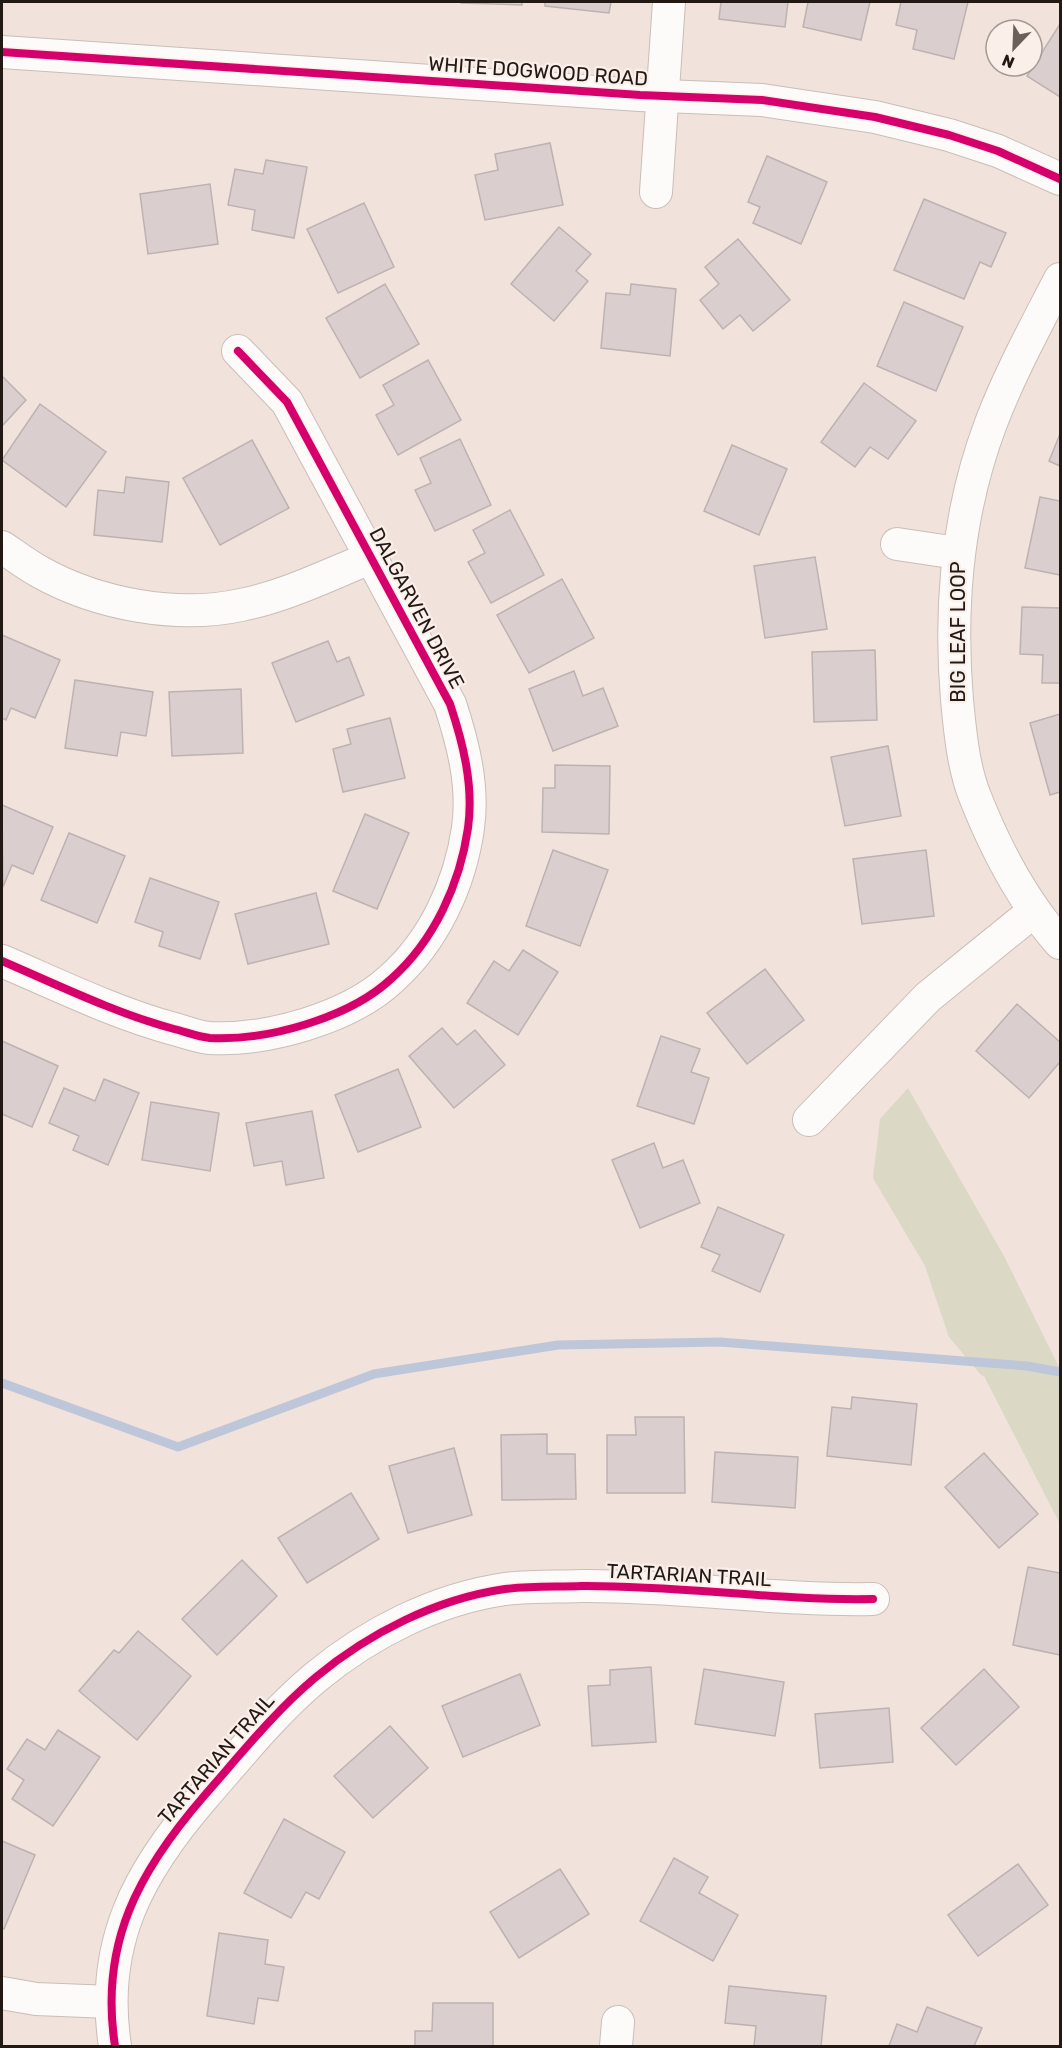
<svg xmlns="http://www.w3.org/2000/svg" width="1062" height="2048" viewBox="0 0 1062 2048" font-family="Rubik,sans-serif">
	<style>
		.green { fill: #dbd8c6 }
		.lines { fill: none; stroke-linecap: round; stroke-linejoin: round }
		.stream { stroke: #bec6d9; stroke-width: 9 }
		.building { fill: #dbcecf; stroke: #bdb2b2; stroke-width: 1.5 }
		.minor-casing { stroke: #c9beb8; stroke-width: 34 }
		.minor { stroke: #fdfbfa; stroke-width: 32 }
		.cycleway-casing { stroke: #fbefea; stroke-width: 11 }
		.cycleway { stroke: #d6006c; stroke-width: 8 }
		.labels { text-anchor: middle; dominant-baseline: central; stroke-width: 4.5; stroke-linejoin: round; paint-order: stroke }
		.street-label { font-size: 20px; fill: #231914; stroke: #fbefea }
	</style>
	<rect width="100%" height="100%" fill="#f1e2db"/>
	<!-- green -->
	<polygon class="green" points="908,1088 1005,1258 1060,1369 1060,1524 984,1376 981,1375 949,1337 925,1266 873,1178 880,1119"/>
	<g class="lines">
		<!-- stream -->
		<polyline class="stream" points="2,1383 178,1447 374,1374 558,1345 720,1342 1027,1366 1060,1372"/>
	</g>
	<!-- building -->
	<g class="building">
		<polygon points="461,2 522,2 522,5 461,3"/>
		<polygon points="545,2 611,2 609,13 545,6"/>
		<polygon points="721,2 788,2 785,27 719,19"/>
		<polygon points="808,2 870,2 861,40 803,27"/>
		<polygon points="901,2 968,2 954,59 913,49 917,30 896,25"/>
		<polygon points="1060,24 1060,97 1027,76"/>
		<polygon points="550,143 563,205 485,220 475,175 498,170 495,154"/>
		<polygon points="767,156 827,182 801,244 753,223 760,207 748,202"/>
		<polygon points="266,160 307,167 294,238 252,230 255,210 228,205 235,169 263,174"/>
		<polygon points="210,184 218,244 148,254 140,194"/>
		<polygon points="924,199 1006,233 991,267 980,262 964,299 894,270"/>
		<polygon points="364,203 394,267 338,293 307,229"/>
		<polygon points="559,227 591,254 576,271 588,281 554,321 511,284"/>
		<polygon points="738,239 790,300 753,331 740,315 723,329 700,300 719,284 705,267"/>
		<polygon points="385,284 419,344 360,378 326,318"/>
		<polygon points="631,284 676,289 670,356 601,348 606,293 630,295"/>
		<polygon points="904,302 963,327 936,391 877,366"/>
		<polygon points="428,360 461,420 398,455 376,415 394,405 383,385"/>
		<polygon points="2,376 26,400 2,426"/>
		<polygon points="864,383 916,421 888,459 870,447 855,467 821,442"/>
		<polygon points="40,404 106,452 66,507 2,460"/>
		<polygon points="1060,434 1060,466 1049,461"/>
		<polygon points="460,439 491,505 435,531 415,490 431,483 420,458"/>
		<polygon points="252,440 289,508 220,545 183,478"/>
		<polygon points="732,445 787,469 759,535 704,511"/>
		<polygon points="126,477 169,482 162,542 94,535 98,490 124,493"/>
		<polygon points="1040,497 1060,501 1060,575 1025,568"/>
		<polygon points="510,510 544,575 491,603 468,562 485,553 473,530"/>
		<polygon points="815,557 827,629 765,638 754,566"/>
		<polygon points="562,579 594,638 529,673 497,615"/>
		<polygon points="1022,607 1060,608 1060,683 1042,683 1043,655 1020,654"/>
		<polygon points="2,635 60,660 35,718 11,708 6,720 2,718"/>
		<polygon points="328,641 337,662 349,657 364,695 296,722 272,663"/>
		<polygon points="875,650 877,720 814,722 812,652"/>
		<polygon points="574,671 583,696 603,688 618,726 553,751 529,689"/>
		<polygon points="75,680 153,692 146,736 121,732 117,756 65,748"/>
		<polygon points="241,689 243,753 172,756 169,692"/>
		<polygon points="1060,714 1060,792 1050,795 1030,723"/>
		<polygon points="390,718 405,778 343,792 333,749 351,744 347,729"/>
		<polygon points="888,746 901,816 845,826 831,757"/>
		<polygon points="555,765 610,766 609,834 542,832 543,788 555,788"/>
		<polygon points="2,805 53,827 33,874 12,865 3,887"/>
		<polygon points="365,814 409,833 377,909 333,891"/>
		<polygon points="69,833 125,856 97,923 41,900"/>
		<polygon points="553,850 608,870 580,946 526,926"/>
		<polygon points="926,850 934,916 862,924 853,859"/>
		<polygon points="150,878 219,902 200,959 159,946 163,932 135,922"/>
		<polygon points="316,893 329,944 248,964 235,914"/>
		<polygon points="523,950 558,972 518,1035 467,1003 494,961 509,971"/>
		<polygon points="765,969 804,1020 747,1064 707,1013"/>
		<polygon points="1017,1004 1060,1042 1060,1062 1029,1098 976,1051"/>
		<polygon points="442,1028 457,1045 475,1030 505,1065 454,1108 409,1056"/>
		<polygon points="661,1036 700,1049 691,1072 709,1078 694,1124 637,1106"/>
		<polygon points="2,1041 58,1066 32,1127 2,1114"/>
		<polygon points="398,1069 421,1127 358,1152 335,1095"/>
		<polygon points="104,1079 139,1093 108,1165 73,1150 79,1136 49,1123 64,1088 95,1101"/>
		<polygon points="151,1102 219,1113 210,1171 142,1160"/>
		<polygon points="312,1111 324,1178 286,1185 282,1161 254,1166 246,1123"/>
		<polygon points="654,1143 663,1168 683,1160 700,1203 640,1228 612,1160"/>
		<polygon points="718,1207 784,1235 760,1292 712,1271 720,1255 701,1247"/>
		<polygon points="852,1397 917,1404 911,1465 827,1456 832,1407 851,1409"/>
		<polygon points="635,1417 684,1417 685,1493 607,1493 607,1435 636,1435"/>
		<polygon points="547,1434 547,1454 575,1454 576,1499 502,1500 501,1435"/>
		<polygon points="454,1448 472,1515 408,1533 389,1466"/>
		<polygon points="715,1452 798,1457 795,1508 712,1502"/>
		<polygon points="984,1453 1038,1514 999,1548 945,1487"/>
		<polygon points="351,1493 379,1539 307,1583 278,1538"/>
		<polygon points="242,1560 277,1596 217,1655 182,1619"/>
		<polygon points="1028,1567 1060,1573 1060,1655 1013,1645"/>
		<polygon points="138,1631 191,1676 137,1740 79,1691 114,1650 119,1653"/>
		<polygon points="651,1667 656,1742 592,1746 588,1686 610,1685 610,1670"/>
		<polygon points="704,1669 784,1682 775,1736 695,1724"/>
		<polygon points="984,1669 1019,1707 956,1765 921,1728"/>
		<polygon points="520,1674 540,1725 463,1757 442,1706"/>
		<polygon points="889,1708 893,1762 820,1768 815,1714"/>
		<polygon points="390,1726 428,1768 373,1818 334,1776"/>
		<polygon points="58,1730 100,1757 53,1826 12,1799 24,1780 7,1769 27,1739 45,1750"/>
		<polygon points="284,1819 345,1852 319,1899 306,1892 291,1918 244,1893"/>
		<polygon points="2,1841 35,1855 4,1929 2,1928"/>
		<polygon points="674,1858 708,1877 699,1893 738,1915 713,1961 640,1921"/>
		<polygon points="1018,1864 1048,1905 978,1956 948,1915"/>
		<polygon points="560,1869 589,1914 519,1958 490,1912"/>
		<polygon points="219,1933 268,1940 265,1964 284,1967 278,2001 258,1998 254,2024 207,2016"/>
		<polygon points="729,1986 826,1996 821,2046 754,2046 756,2026 725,2023"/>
		<polygon points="433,2003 493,2003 493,2046 415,2046 415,2031 432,2031"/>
		<polygon points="927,2007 982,2028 974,2046 889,2046 897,2024 917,2032"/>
	</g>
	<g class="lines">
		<!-- minor casing -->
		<g class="minor-casing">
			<g id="minor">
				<polyline points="2,52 640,95 762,100 875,117 949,135 998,151 1060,179"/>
				<polyline points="656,192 669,2"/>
				<path d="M1060 279C1036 326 1010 373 991 423 957 513 949 605 957 700 960 731 963 765 974 794 995 848 1022 900 1060 943"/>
				<polyline points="897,544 957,553"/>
				<path d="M2 547C14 555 27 565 40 572 97 604 177 619 241 605 286 596 328 575 370 558"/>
				<path d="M2 961C58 985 115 1013 174 1029 186 1032 198 1037 210 1038 267 1041 349 1018 391 979 434 941 460 884 468 828 474 786 463 743 450 704L287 402 238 351"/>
				<polyline points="809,1120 928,997 1034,911"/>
				<polyline points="2,1993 36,1999 111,2002"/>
				<path d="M115 2046C99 1943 139 1871 204 1796 240 1755 275 1711 316 1677 369 1633 436 1599 505 1589 530 1586 556 1587 581 1586 679 1585 776 1601 873 1599"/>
				<polyline points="616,2046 618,2022"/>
			</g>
		</g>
		<!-- minor -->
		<use href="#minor" class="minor"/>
		<!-- cycleway casing -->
		<g class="cycleway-casing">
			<g id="cycleway">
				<polyline points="2,52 640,95 762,100 875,117 949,135 998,151 1060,179"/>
				<path d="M2 961C58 985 115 1013 174 1029 186 1032 198 1037 210 1038 267 1041 349 1018 391 979 434 941 460 884 468 828 474 786 463 743 450 704L287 402 238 351"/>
				<path d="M115 2046C99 1943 139 1871 204 1796 240 1755 275 1711 316 1677 369 1633 436 1599 505 1589 530 1586 556 1587 581 1586 679 1585 776 1601 873 1599"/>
			</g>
		</g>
		<!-- cycleway -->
		<use href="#cycleway" class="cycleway"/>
	</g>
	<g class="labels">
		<!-- street labels -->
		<g class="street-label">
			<text transform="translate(538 71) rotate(4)">WHITE DOGWOOD ROAD</text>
			<text transform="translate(417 608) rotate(62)">DALGARVEN DRIVE</text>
			<text transform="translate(958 632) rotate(-90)">BIG LEAF LOOP</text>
			<text transform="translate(689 1575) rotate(3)">TARTARIAN TRAIL</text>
			<text transform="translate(216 1759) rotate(-49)">TARTARIAN TRAIL</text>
		</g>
	</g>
	<!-- border -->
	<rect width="1062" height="2048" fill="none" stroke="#231914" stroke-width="6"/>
	<!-- north arrow -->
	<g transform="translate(1014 48) rotate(203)"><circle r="28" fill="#fbefea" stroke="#a59994" stroke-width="1.5"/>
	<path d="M0-4.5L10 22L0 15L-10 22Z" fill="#6b5f5a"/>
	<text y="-9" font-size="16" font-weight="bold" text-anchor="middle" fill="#231914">N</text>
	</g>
</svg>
